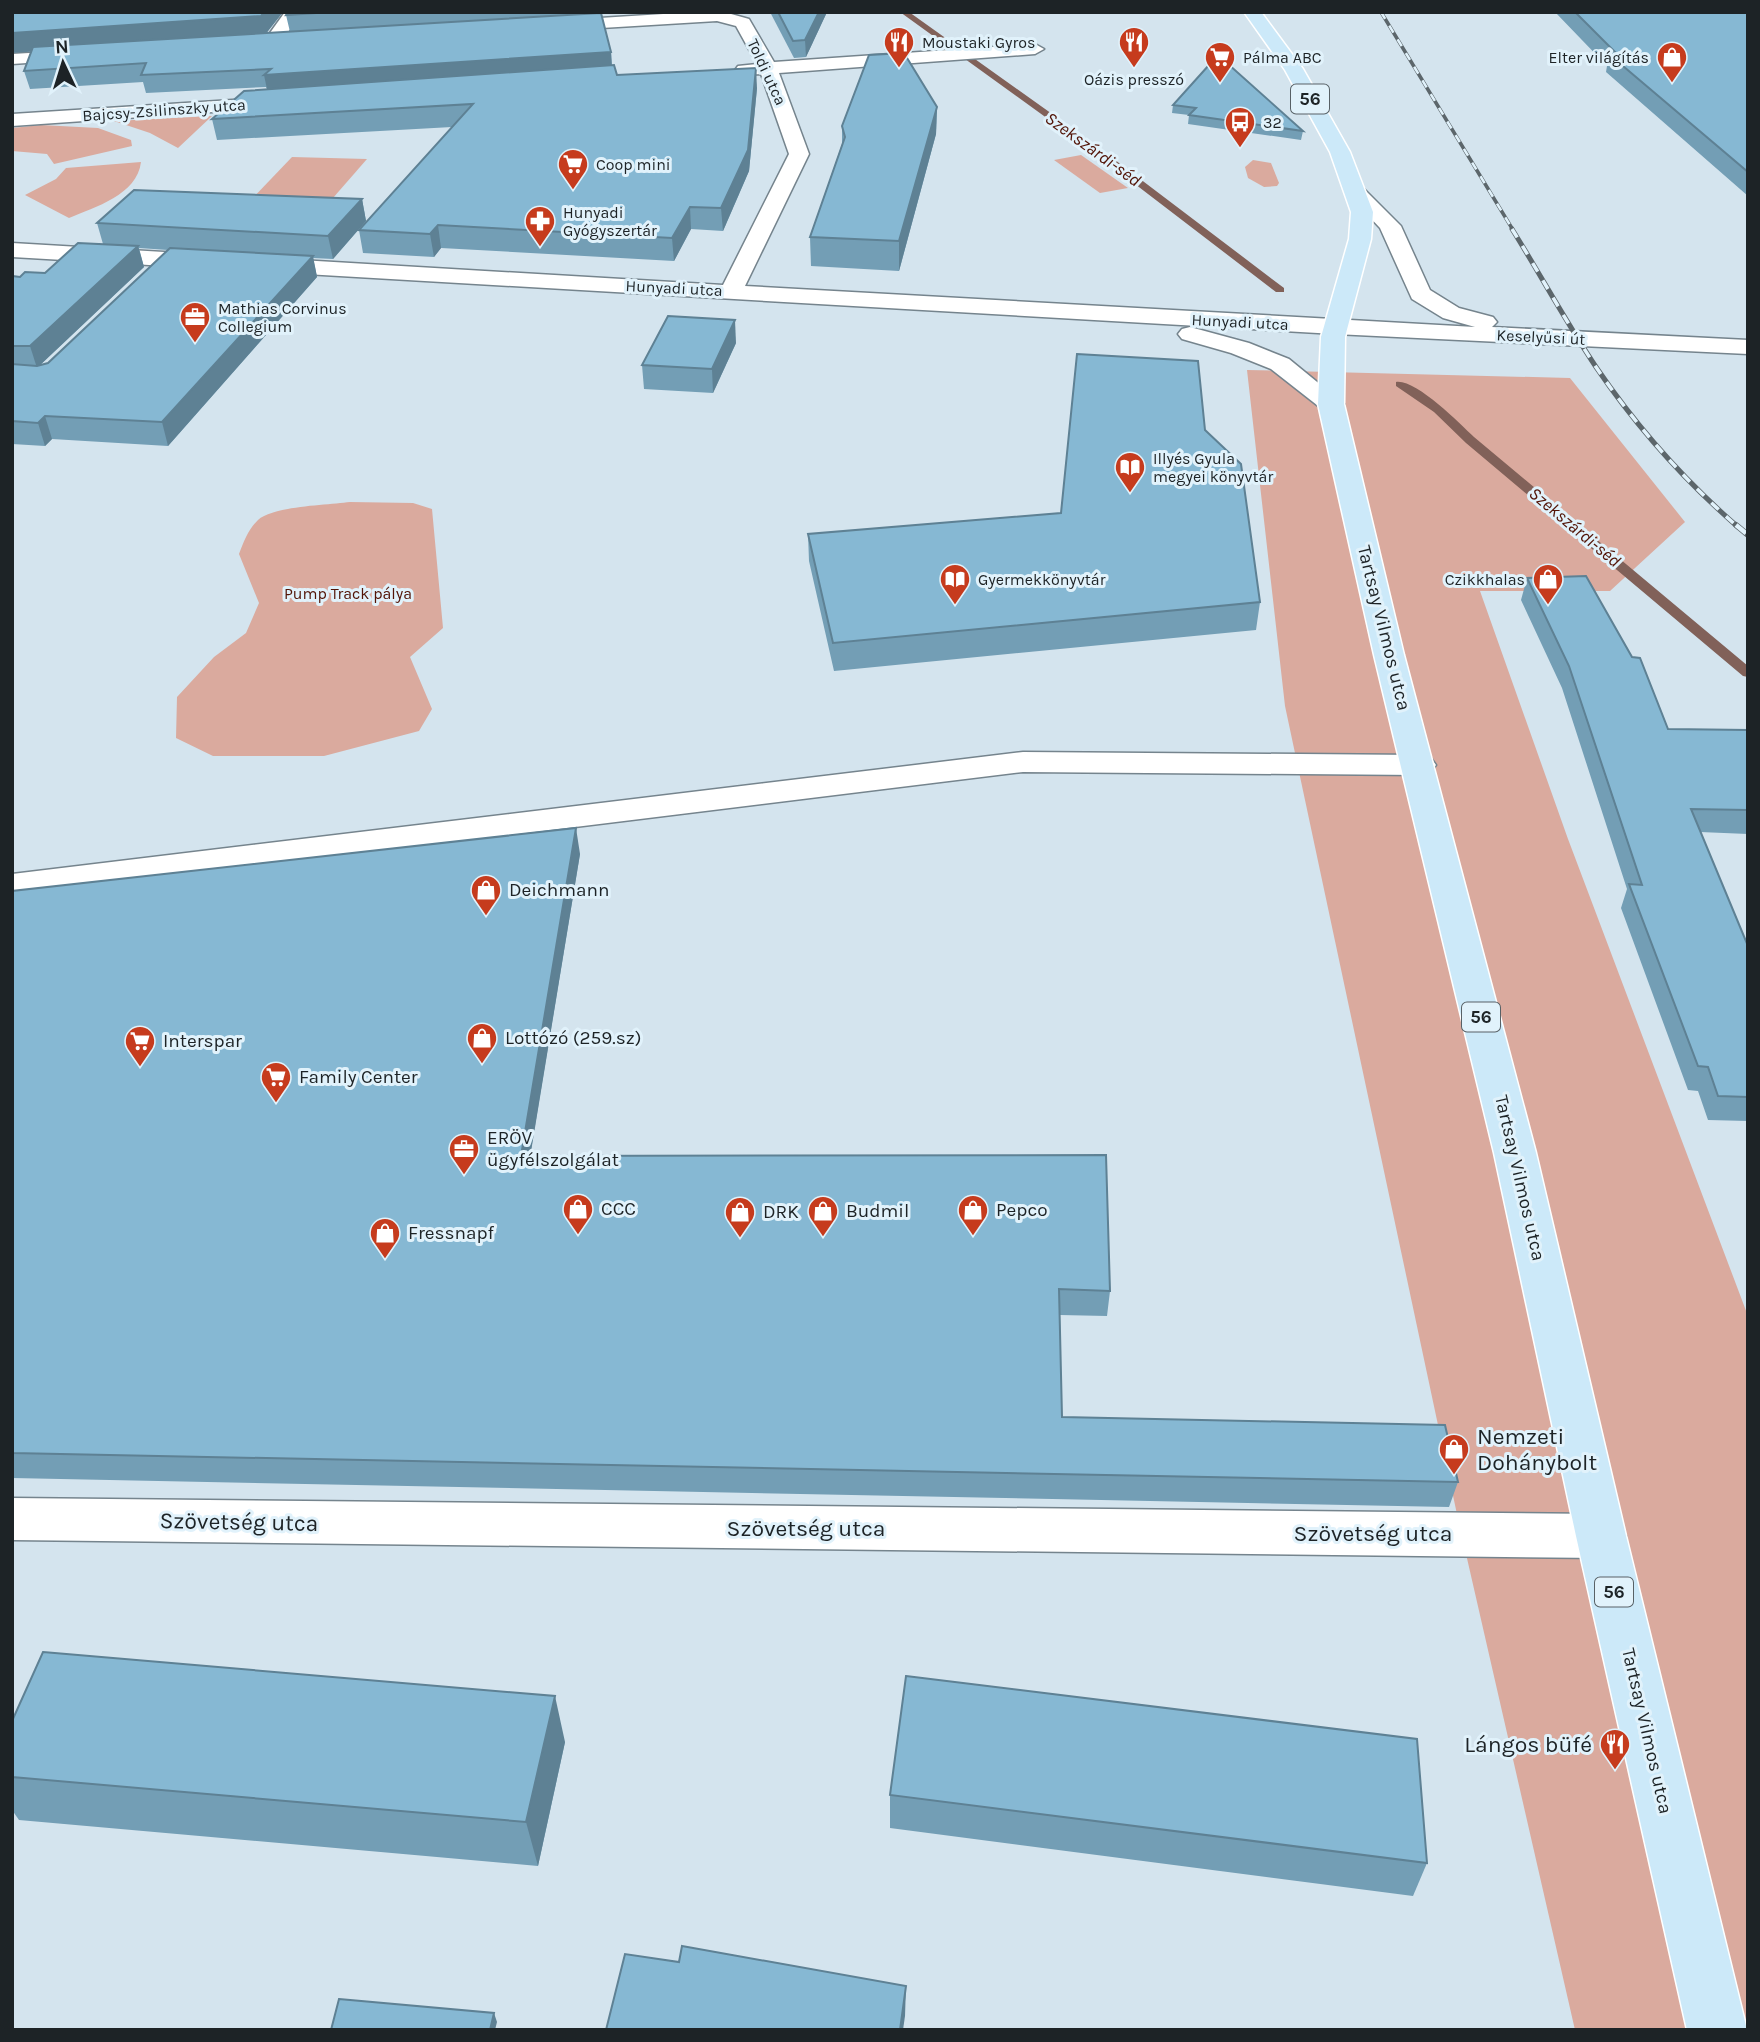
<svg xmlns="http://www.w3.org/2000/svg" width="1760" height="2042" viewBox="0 0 1760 2042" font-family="Karla,sans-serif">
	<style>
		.green { fill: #daaa9e }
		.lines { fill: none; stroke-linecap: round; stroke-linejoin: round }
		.stream { fill: #816159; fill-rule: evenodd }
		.minor-casing { stroke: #75848d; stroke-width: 3 }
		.major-casing { stroke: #fff; stroke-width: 3 }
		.minor { fill: #fff; fill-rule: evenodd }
		.major { fill: #cce9f9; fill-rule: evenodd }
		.rail-far2-casing { stroke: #5c666b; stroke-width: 3.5 }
		.rail-far1-casing { stroke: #5c666b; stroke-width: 5 }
		.rail-casing { stroke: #5c666b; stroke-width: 6 }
		.rail-far2 { stroke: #e1f2fb; stroke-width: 2.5; stroke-dasharray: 8; stroke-linecap: butt }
		.rail-far1 { stroke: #e1f2fb; stroke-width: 3.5; stroke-dasharray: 10; stroke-linecap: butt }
		.rail { stroke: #e1f2fb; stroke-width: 4.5; stroke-dasharray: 13; stroke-linecap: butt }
		.wall { fill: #739eb5; fill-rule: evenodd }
		.shaded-wall { fill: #5e8194 }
		.building { fill: #86b8d3; stroke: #5e8194; stroke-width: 2 }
		.labels { text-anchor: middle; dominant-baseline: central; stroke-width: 6; stroke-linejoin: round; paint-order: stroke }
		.far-poi-label { font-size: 16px; fill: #1d2326; stroke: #e1f2fb; text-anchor: start }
		.far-street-label { font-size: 16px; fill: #1d2326; stroke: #e1f2fb }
		.far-park-label { font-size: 16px; fill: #521406; stroke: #e1f2fb }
		.shield { fill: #e1f2fb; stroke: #586166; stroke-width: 2 }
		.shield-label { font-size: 18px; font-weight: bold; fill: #1d2326 }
		.far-water-label { font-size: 18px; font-style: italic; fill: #521407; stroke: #e1f2fb }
		.street-label { font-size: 19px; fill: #1d2326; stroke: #e1f2fb }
		.poi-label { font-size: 19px; fill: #1d2326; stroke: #e1f2fb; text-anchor: start }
		.near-poi-label { font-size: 23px; fill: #1d2326; stroke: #e1f2fb; text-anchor: start }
		.near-street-label { font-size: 23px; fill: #1d2326; stroke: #e1f2fb }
	</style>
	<rect width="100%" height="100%" fill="#d4e4ee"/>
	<!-- green -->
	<g class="green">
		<polygon points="212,116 178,148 150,133 114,121"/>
		<polygon points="41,125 98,128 131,140 132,146 54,164 47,154 12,151 12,128"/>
		<polygon points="1081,155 1128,188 1100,193 1054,160"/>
		<polygon points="292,157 367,159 326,206 248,203"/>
		<polygon points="1253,160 1271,163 1279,183 1277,186 1264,187 1248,178 1245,167"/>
		<path d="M141 162C137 195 95 207 69 218L25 195 56 179 66 168Z"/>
		<polygon points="1247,370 1570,378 1685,522 1610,591 1480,591 1568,839 1748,1316 1748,2030 1575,2030 1458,1519 1285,706"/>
		<path d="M350 502 413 503 432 509 443 628 410 657 432 709 419 731 324 756H213L176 738 177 697 214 657 246 633 259 603 239 554C244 541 248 530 258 520 273 506 328 505 350 502Z"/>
	</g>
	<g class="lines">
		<!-- stream -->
		<g class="stream">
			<polygon points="900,12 909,12 1090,141 1284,288 1284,292 1276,292 1084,145"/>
			<path d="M1396 382C1416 379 1459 423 1474 437L1748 666V677L1743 676 1466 443 1434 412 1396 386Z"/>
		</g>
		<!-- minor casing -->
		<g class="minor-casing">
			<g id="minor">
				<polygon points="285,12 302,12 277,48 265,48 262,44"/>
				<polygon points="695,12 724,12 749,19 774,62 1035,44 1044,49 1035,54 779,73 809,154 745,286 1475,327 1443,318 1412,299 1380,228 1347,193 1350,189 1364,189 1401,226 1430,290 1459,308 1493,317 1497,322 1492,327 1748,340 1748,354 1335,334 12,257 12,243 723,285 789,154 761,74 744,75 735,70 738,66 757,64 736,26 717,21 552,31 543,26 552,21"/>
				<polygon points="80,50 86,51 89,55 86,59 12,64 12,54"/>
				<polygon points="279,97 286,99 288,103 286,107 12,126 12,114"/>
				<polygon points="1190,327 1249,343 1289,359 1344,404 1340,409 1331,412 1322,409 1271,369 1231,353 1182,339 1178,334 1182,329"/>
				<polygon points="1023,752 1419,755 1431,758 1436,765 1431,772 1419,775 1023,772 12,896 12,874"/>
				<polygon points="12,1498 1601,1514 1618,1521 1626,1536 1618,1551 1601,1558 12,1540"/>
			</g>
		</g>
		<!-- major casing -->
		<g class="major-casing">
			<polygon id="major" points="1244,12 1261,12 1303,69 1350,152 1373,212 1371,239 1345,337 1344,404 1404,655 1536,1153 1626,1536 1747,2030 1687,2030 1576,1536 1494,1153 1374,655 1318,404 1321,337 1349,239 1351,212 1330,152 1285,70"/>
		</g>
		<!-- minor -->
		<use href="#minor" class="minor"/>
		<!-- major -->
		<use href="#major" class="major"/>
		<!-- rail-far2 casing -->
		<g class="rail-far2-casing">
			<polyline id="rail-far2" points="1381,12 1513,230"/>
		</g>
		<!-- rail-far1 casing -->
		<g class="rail-far1-casing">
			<path id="rail-far1" d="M1512 229C1540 274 1566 322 1596 367 1636 426 1684 480 1738 527"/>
		</g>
		<!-- rail casing -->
		<g class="rail-casing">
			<polyline id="rail" points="1736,525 1748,535"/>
		</g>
		<!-- rail-far2 -->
		<use href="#rail-far2" class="rail-far2"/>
		<!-- rail-far1 -->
		<use href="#rail-far1" class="rail-far1"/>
		<!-- rail -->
		<use href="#rail" class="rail"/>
	</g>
	<!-- wall -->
	<g class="wall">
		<polygon points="12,12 283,12 266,33 290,32 286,15 288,12 598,12 611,52 612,66 617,75 757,88 749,171 723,231 691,229 674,261 441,248 434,257 363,253 359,230 452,127 217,140 212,119 267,89 266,87 146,93 143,82 30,89 24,71 31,52"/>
		<polygon points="770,12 827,12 806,57 794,58"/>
		<polygon points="1555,12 1748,12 1748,196 1606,72 1607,66"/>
		<polygon points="1218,55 1303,131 1301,140 1188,124 1189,115 1172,113 1173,105"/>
		<polygon points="937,107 936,134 899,271 811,266 810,237 842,144 842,126"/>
		<path d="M362 199 366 221 333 259 313 258 317 277 168 446 52 439 45 446 12 444V276L20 277 45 273 103 244 97 223ZM139 248 168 250 48 363 40 365 144 267Z"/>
		<polygon points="736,343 713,393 644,389 642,365"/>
		<polygon points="1205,430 1260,602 1256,630 834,671 809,561 808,534 1061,513"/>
		<polygon points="1527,578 1668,729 1748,730 1748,834 1700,832 1748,946 1748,1121 1708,1120 1698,1091 1688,1090 1621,908 1627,889 1562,688 1521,600"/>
		<polygon points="580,854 530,1156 1110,1291 1107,1316 1060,1315 1062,1417 1458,1482 1449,1507 12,1478 12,891"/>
		<polygon points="12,1721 565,1742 538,1866 19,1820 12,1810"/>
		<polygon points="890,1795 1427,1863 1413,1896 890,1828"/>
	</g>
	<!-- shaded-wall -->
	<g class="shaded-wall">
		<polygon points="264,12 283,12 265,35 12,53 12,33"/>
		<polygon points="819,12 827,12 806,57 805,40"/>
		<polygon points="611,52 612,70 268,94 264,75"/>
		<polygon points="756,68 757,88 749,171 723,231 721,208"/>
		<polygon points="937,107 936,134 899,271 899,241"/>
		<polygon points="362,199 366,221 333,259 328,236"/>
		<polygon points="690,207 691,229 674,261 672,238"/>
		<polygon points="438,225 441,248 434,257 430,234"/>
		<polygon points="138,246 144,267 37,368 30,346"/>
		<polygon points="313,256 317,277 168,446 162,422"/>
		<polygon points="735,320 736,343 713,393 712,369"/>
		<polygon points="45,416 52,439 45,446 38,423"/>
		<polygon points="576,828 580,854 526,1182 521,1156"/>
		<polygon points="555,1696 565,1742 538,1866 526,1822"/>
		<polygon points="906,1986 905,2016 903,2030 900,2030"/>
		<polygon points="494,2013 497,2022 495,2030 490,2030"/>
	</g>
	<!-- building -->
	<g class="building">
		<polygon points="12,12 264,12 261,16 12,33"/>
		<polygon points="288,12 331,12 286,15"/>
		<polygon points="778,12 819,12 805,40 793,41"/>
		<polygon points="1575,12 1748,12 1748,172 1610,55 1618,55"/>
		<polygon points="601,13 611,52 264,75 271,69 141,75 146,63 24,71 33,47"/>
		<polygon points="904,53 937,107 899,241 810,237 845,137 842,126 869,55"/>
		<polygon points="1218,55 1303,131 1189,115 1196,108 1173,105"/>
		<polygon points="614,65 617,75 756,68 748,150 721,208 690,207 672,238 438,225 430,234 359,230 473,104 212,119 244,91"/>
		<polygon points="134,190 362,199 328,236 97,223"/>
		<polygon points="78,243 138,246 30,346 12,346 12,276 20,277 25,272 45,273"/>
		<polygon points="170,248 313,256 162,422 45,416 38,423 12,421 12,364 37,366 48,363"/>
		<polygon points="668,316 735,320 712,369 642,365"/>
		<polygon points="1077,354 1198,361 1205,430 1241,464 1260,602 833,643 808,534 1061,513"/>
		<polygon points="1586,576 1632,657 1640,658 1668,729 1748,730 1748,810 1691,809 1748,946 1748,1097 1718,1096 1708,1067 1698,1066 1629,884 1642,885 1569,666 1527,578"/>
		<polygon points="576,828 521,1156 1106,1155 1110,1291 1059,1289 1062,1417 1445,1425 1458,1482 12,1453 12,891"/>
		<polygon points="43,1652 555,1696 526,1822 12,1777 12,1721"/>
		<polygon points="906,1676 1417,1739 1427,1863 890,1795"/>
		<polygon points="682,1946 906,1986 900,2030 606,2030 625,1954 679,1962"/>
		<polygon points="339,1999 494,2013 490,2030 331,2030"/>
	</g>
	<!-- icons -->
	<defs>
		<g id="restaurant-pin" transform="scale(1.575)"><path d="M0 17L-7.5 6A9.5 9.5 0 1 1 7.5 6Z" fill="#c63b1d" stroke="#e1f2fb"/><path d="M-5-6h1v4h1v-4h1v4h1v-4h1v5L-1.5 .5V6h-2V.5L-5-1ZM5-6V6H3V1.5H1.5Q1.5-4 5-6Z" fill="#fff"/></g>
		<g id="supermarket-pin" transform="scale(1.575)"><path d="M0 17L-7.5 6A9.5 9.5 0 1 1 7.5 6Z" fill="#c63b1d" stroke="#e1f2fb"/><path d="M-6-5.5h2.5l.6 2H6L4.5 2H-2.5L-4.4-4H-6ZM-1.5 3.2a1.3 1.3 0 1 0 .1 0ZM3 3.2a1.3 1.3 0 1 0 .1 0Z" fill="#fff"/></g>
		<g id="shop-pin" transform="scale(1.575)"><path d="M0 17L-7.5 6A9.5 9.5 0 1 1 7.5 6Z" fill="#c63b1d" stroke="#e1f2fb"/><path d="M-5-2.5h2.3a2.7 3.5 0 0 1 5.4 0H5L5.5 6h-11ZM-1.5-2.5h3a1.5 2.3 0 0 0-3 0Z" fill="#fff"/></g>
		<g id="bus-pin" transform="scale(1.575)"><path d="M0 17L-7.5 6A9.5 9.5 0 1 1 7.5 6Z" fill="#c63b1d" stroke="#e1f2fb"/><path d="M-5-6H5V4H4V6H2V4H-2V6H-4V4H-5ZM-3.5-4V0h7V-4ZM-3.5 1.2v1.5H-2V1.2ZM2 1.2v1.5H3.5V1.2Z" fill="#fff"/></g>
		<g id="pharmacy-pin" transform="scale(1.575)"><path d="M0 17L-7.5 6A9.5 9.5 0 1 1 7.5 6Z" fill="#c63b1d" stroke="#e1f2fb"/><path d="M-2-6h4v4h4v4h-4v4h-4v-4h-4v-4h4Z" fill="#fff"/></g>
		<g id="office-pin" transform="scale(1.575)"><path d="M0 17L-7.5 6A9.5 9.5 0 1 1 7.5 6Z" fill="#c63b1d" stroke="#e1f2fb"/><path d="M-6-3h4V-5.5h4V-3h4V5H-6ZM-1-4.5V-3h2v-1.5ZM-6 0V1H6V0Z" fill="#fff"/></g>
		<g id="library-pin" transform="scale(1.575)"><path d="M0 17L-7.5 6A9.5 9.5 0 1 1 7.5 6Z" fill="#c63b1d" stroke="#e1f2fb"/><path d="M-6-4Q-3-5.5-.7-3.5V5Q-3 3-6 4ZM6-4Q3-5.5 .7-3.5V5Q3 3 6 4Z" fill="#fff"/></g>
	</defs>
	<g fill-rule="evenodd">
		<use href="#restaurant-pin" x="899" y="42"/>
		<use href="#restaurant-pin" x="1134" y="42"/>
		<use href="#supermarket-pin" x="1220" y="57"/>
		<use href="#shop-pin" x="1672" y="57"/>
		<use href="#bus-pin" x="1240" y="122"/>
		<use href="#supermarket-pin" x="573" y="164"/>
		<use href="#pharmacy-pin" x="540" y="221"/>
		<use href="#office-pin" x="195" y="317"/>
		<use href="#library-pin" x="1130" y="467"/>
		<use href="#library-pin" x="955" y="579"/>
		<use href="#shop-pin" x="1548" y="579"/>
		<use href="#shop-pin" x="486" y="890"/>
		<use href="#shop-pin" x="482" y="1038"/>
		<use href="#supermarket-pin" x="140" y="1041"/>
		<use href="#supermarket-pin" x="276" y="1077"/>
		<use href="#office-pin" x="464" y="1149"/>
		<use href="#shop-pin" x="578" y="1209"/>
		<use href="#shop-pin" x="973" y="1210"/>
		<use href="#shop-pin" x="823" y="1211"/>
		<use href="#shop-pin" x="740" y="1212"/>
		<use href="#shop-pin" x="385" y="1233"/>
		<use href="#shop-pin" x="1454" y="1449"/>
		<use href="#restaurant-pin" x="1615" y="1744"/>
	</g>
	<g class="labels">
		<!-- far-poi labels -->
		<g class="far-poi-label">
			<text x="922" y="42">Moustaki Gyros</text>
			<text x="1243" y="57">Pálma ABC</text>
			<text x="1649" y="57" text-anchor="end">Elter világítás</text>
			<text x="1134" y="79" text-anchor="middle">Oázis presszó</text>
			<text x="1263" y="122">32</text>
			<text x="596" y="164">Coop mini</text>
			<text x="563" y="212">Hunyadi<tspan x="563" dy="18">Gyógyszertár</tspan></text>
			<text x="218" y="308">Mathias Corvinus<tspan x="218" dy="18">Collegium</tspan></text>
			<text x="1153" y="458">Illyés Gyula<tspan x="1153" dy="18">megyei könyvtár</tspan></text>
			<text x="978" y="579">Gyermekkönyvtár</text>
			<text x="1525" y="579" text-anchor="end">Czikkhalas</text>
		</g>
		<!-- far-street labels -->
		<g class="far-street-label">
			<text transform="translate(767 72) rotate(65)">Toldi utca</text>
			<text transform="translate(164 110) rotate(-4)">Bajcsy-Zsilinszky utca</text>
			<text transform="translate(674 288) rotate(3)">Hunyadi utca</text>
			<text transform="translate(1240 322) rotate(3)">Hunyadi utca</text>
			<text transform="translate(1541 337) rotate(3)">Keselyűsi út</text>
		</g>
		<!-- far-park labels -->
		<g class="far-park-label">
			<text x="348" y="593">Pump Track pálya</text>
		</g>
		<!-- shield labels -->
		<g class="shield">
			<rect x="1291" y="84.5" width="38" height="29" rx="5"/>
			<rect x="1462" y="1002.5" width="38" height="29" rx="5"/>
			<rect x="1595" y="1577.5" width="38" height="29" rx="5"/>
		</g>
		<g class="shield-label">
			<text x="1310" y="99">56</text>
			<text x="1481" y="1017">56</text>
			<text x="1614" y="1592">56</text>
		</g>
		<!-- far-water labels -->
		<g class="far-water-label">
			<text transform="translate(1093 149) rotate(36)">Szekszárdi-séd</text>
			<text transform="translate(1575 527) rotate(40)">Szekszárdi-séd</text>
		</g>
		<!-- street labels -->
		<g class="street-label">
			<text transform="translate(1384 628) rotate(76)">Tartsay Vilmos utca</text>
			<text transform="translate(1520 1178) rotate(77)">Tartsay Vilmos utca</text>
			<text transform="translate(1647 1731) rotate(77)">Tartsay Vilmos utca</text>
		</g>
		<!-- poi labels -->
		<g class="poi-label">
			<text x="509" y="890">Deichmann</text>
			<text x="505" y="1038">Lottózó (259.sz)</text>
			<text x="163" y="1041">Interspar</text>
			<text x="299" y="1077">Family Center</text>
			<text x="487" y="1138">ERÖV<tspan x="487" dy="22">ügyfélszolgálat</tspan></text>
			<text x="601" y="1209">CCC</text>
			<text x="996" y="1210">Pepco</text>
			<text x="846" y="1211">Budmil</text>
			<text x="763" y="1212">DRK</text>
			<text x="408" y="1233">Fressnapf</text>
		</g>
		<!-- near-poi labels -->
		<g class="near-poi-label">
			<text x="1477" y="1436">Nemzeti<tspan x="1477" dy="26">Dohánybolt</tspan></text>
			<text x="1592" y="1744" text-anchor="end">Lángos büfé</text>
		</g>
		<!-- near-street labels -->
		<g class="near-street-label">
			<text transform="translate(239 1522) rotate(1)">Szövetség utca</text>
			<text x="806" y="1528">Szövetség utca</text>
			<text x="1373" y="1533">Szövetség utca</text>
		</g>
	</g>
	<!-- border -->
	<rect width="1760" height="2042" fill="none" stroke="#1d2326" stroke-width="28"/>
	<!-- north arrow -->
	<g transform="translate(63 63) rotate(356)" stroke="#e1f2fb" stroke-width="5" paint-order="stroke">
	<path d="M0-5L12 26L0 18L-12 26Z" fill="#1d2326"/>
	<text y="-10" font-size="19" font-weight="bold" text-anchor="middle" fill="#1d2326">N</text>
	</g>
</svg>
